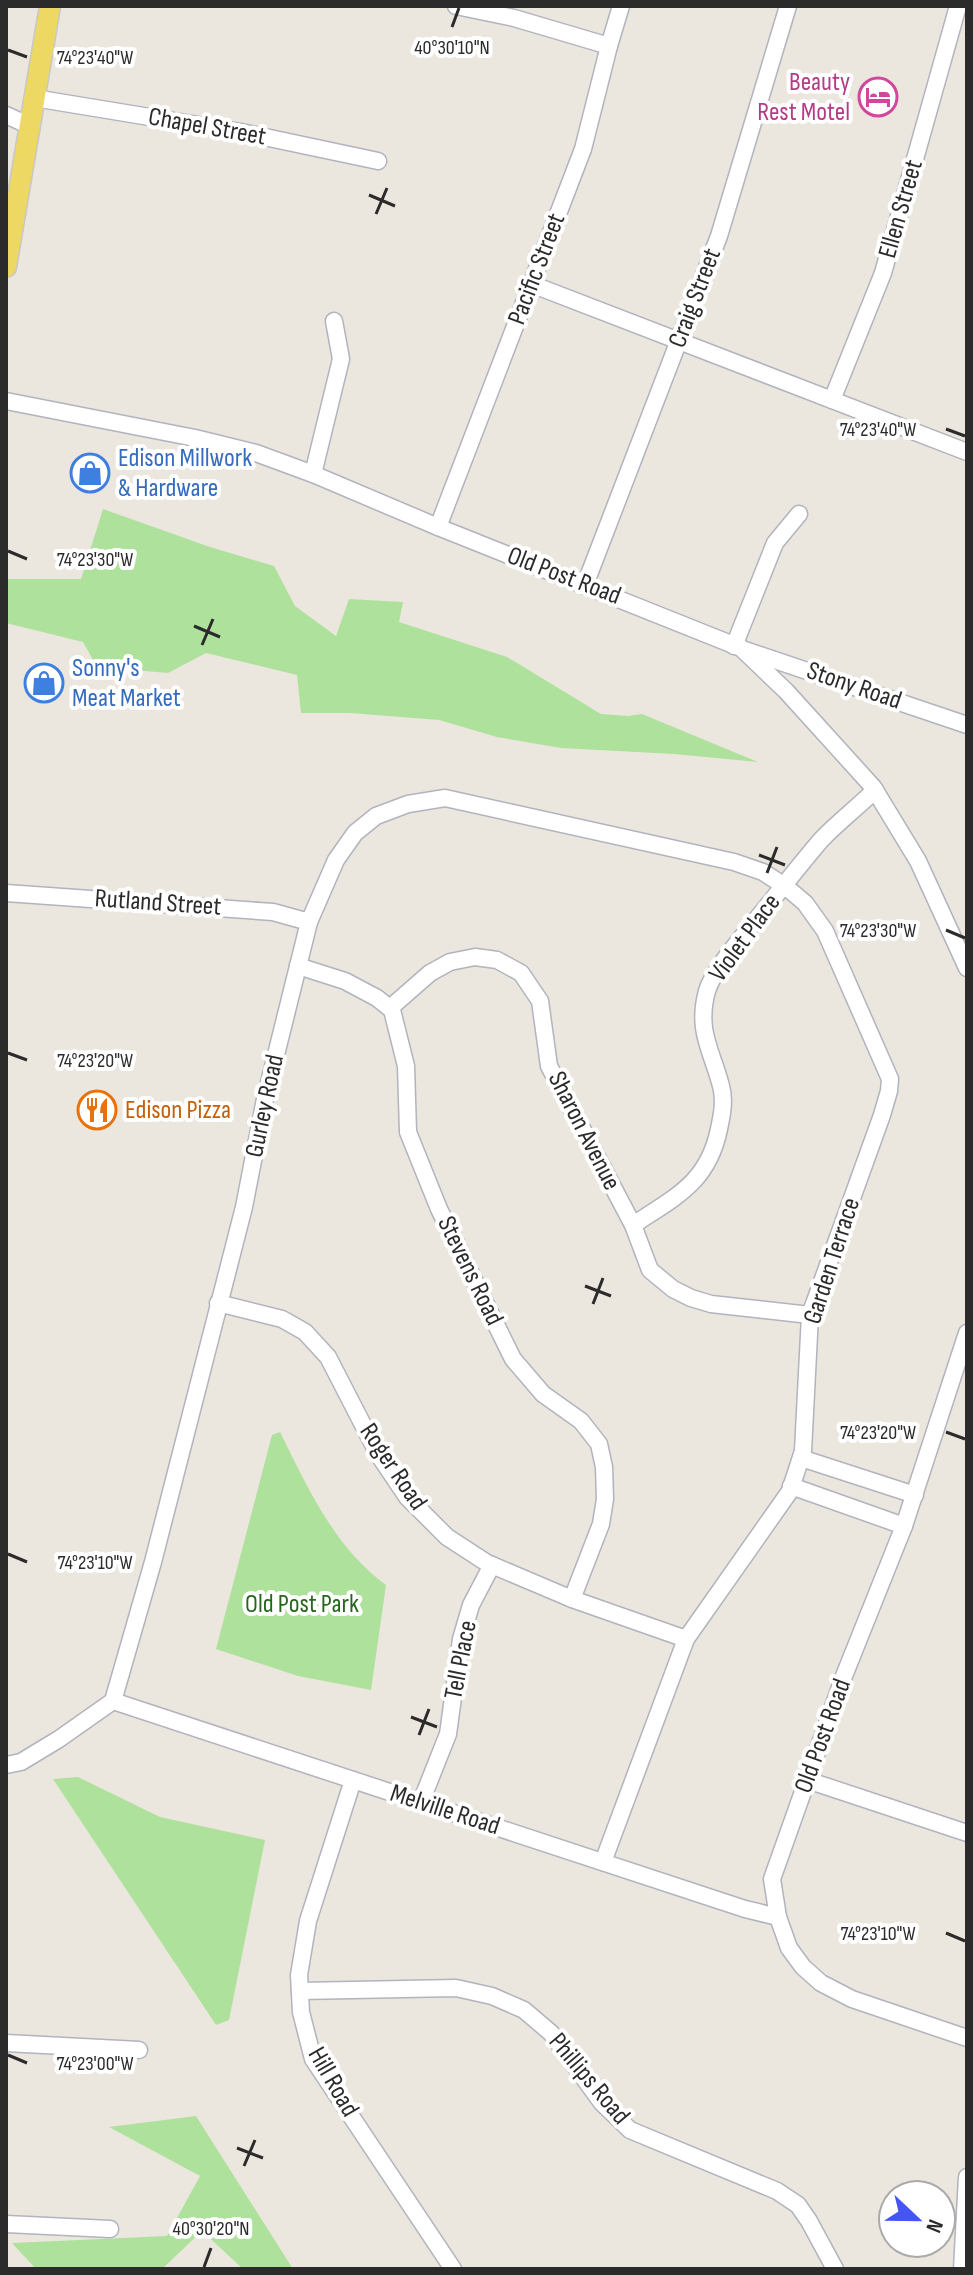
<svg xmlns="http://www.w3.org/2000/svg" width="973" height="2275" viewBox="0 0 973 2275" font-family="'Sofia Sans Condensed',sans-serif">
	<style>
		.green { fill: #aee19c }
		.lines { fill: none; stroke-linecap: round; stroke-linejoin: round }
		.minor-casing { stroke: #b1b3be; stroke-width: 19 }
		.major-casing { stroke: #c8c8c8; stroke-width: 23 }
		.minor { stroke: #fff; stroke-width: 16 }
		.major { stroke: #ecd863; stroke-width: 20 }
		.ticks { fill: none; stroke: #2b2b2b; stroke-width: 3 }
		.labels { text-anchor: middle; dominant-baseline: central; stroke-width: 8; stroke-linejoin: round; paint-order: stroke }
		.hotel-label { font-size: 26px; fill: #b23c85; stroke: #fff; text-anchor: end }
		.street-label { font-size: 26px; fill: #2b2b2b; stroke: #fff }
		.shop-label { font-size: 26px; fill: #366cbe; stroke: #fff; text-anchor: start }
		.food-label { font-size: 26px; fill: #c56008; stroke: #fff; text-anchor: start }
		.park-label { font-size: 26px; fill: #26661d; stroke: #fff }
		.ticks-label { font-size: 20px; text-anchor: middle; fill: #2b2b2b; stroke: #fff; stroke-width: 8; stroke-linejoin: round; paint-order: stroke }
	</style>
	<rect width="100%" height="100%" fill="#ece7de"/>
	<!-- green -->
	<g class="green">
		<polygon points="103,509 210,547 274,566 295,606 336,636 349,599 403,602 399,622 507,657 601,714 628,716 642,714 758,762 674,754 561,748 497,737 439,720 350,713 301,713 297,675 206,653 168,673 97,667 83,642 6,623 6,579 81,579"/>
		<path d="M280 1432C308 1488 334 1547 386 1585L371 1690 298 1676 216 1649 272 1435Z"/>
		<polygon points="78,1777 160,1817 265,1840 229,2020 216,2025 53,1779"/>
		<polygon points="196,2116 293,2269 243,2269 202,2231 162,2269 36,2269 12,2243 167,2236 200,2176 109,2127"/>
	</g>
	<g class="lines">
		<!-- minor casing -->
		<g class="minor-casing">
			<g id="minor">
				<polyline points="456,6 514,18 609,46"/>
				<polyline points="34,98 241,132 378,161"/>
				<polyline points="6,115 30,126"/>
				<polyline points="531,284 967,452"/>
				<polyline points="832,400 883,273 958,6"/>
				<polyline points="6,401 195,438 256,453 313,474 438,527 741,648 786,691 873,787 918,861 967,968"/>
				<polyline points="313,474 341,359 334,321"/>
				<polyline points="438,527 583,149 609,46 621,6"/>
				<polyline points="585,585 719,236 788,6"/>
				<polyline points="734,646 775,543 799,514"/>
				<polyline points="745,650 967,725"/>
				<polyline points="6,893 273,912 309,922"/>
				<polyline points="298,966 345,981 377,998 392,1010 406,1066 408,1132 439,1209 513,1359 543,1394 581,1421 599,1444 604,1467 605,1499 601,1524 572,1599"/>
				<polyline points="390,1008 430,973 450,962 475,957 497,960 521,973 540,1001 549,1066 633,1225 650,1270 673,1289 691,1298 711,1304 810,1315"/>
				<path d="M633 1225C675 1197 708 1183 719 1129 722 1115 725 1100 721 1086 712 1051 696 1031 707 991 713 971 738 942 751 926 775 897 797 868 821 840 838 822 858 807 875 790"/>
				<polyline points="218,1303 282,1319 305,1332 328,1357 378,1454 407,1497 447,1537 487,1563 572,1599 686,1639"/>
				<polyline points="967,1333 904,1526 844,1676 772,1879 778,1917 789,1948 803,1967 821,1983 852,1999 967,2038"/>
				<polyline points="801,1458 915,1495"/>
				<polyline points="791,1486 904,1526"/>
				<polyline points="113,1701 745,1909 778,1917"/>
				<polyline points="6,1765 21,1762 59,1739 113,1701 153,1562 244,1207 265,1099 309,922 336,860 355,833 376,816 408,804 445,798 734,862 763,872 786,887 805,903 825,931 890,1079 889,1091 882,1115 810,1315 803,1451 790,1491 686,1639 603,1862"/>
				<polyline points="353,1780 308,1921 299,1975 301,2012 313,2059 453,2269"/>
				<polyline points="807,1780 967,1833"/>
				<polyline points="421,1802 448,1734 461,1639 471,1605 492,1565"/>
				<polyline points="300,1991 456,1988 492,1996 524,2010 551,2033 602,2103 630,2130 777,2191 798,2205 809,2221 835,2269"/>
				<polyline points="6,2043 139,2050"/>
				<polyline points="6,2224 110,2229"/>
				<polyline points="962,2269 967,2177"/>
			</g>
		</g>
		<!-- major casing -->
		<g class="major-casing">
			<polyline id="major" points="6,267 50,6"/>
		</g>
		<!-- minor -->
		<use href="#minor" class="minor"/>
		<!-- major -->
		<use href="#major" class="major"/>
	</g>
	<!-- ticks -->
	<path class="ticks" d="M452 27 459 8M8 50 27 57M369 195 395 206M376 214 387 188M946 429 965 436M8 551 27 559M194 626 220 637M202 645 213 619M759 855 785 865M767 873 777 847M946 930 965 938M8 1053 27 1060M585 1286 611 1296M593 1304 603 1278M946 1432 965 1439M8 1554 27 1562M411 1717 437 1727M419 1735 429 1709M946 1933 965 1941M8 2055 27 2063M237 2148 263 2158M244 2166 255 2140M204 2267 211 2248"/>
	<!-- icons -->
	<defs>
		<g id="hotel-ring" transform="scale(2)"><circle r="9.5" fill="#fff" stroke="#d1479c" stroke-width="1.5"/><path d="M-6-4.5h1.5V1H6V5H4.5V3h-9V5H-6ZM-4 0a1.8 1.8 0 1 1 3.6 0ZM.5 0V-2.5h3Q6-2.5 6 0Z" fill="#d1479c"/></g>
		<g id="shop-ring" transform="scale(2)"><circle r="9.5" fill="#fff" stroke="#3f7fe0" stroke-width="1.5"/><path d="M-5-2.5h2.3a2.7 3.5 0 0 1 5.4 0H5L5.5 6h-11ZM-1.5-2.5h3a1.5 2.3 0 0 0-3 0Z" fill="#3f7fe0"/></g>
		<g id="restaurant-ring" transform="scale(2)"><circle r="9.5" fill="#fff" stroke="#e8710a" stroke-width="1.5"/><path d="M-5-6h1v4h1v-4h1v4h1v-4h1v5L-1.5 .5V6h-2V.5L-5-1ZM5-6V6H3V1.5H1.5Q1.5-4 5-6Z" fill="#e8710a"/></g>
	</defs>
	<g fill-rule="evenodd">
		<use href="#hotel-ring" x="878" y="97"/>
		<use href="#shop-ring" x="90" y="473"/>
		<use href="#shop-ring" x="44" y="683"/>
		<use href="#restaurant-ring" x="97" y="1110"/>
	</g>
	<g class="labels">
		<!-- hotel labels -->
		<g class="hotel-label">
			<text x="850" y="82">Beauty<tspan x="850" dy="30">Rest Motel</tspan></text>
		</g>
		<!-- street labels -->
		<g class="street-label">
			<text transform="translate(207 127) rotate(10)">Chapel Street</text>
			<text transform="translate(901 209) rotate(-74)">Ellen Street</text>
			<text transform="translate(537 269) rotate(-69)">Pacific Street</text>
			<text transform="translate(695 298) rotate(-69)">Craig Street</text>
			<text transform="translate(564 576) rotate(21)">Old Post Road</text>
			<text transform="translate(854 686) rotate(19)">Stony Road</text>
			<text transform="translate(158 903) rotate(4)">Rutland Street</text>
			<text transform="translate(745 938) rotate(-54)">Violet Place</text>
			<text transform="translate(265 1106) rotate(-78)">Gurley Road</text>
			<text transform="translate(584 1131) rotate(63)">Sharon Avenue</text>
			<text transform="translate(832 1261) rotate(-72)">Garden Terrace</text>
			<text transform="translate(470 1271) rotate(64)">Stevens Road</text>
			<text transform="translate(393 1467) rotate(56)">Roger Road</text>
			<text transform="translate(461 1660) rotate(-79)">Tell Place</text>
			<text transform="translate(823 1736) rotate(-70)">Old Post Road</text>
			<text transform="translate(445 1810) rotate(18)">Melville Road</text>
			<text transform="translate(589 2079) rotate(50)">Phillips Road</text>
			<text transform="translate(333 2082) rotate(60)">Hill Road</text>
		</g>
		<!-- shop labels -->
		<g class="shop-label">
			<text x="118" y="458">Edison Millwork<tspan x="118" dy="30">&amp; Hardware</tspan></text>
			<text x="72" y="668">Sonny's<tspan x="72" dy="30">Meat Market</tspan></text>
		</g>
		<!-- food labels -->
		<g class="food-label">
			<text x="125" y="1110">Edison Pizza</text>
		</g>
		<!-- park labels -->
		<g class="park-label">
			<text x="302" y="1604">Old Post Park</text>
		</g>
	</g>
	<g class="ticks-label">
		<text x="452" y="54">40°30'10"N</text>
		<text x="95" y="64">74°23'40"W</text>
		<text x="878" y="436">74°23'40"W</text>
		<text x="95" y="566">74°23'30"W</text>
		<text x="878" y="937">74°23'30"W</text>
		<text x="95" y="1067">74°23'20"W</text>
		<text x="878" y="1439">74°23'20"W</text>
		<text x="95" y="1569">74°23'10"W</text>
		<text x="878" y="1940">74°23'10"W</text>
		<text x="95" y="2070">74°23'00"W</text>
		<text x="211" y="2235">40°30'20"N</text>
	</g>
	<!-- border -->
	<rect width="973" height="2275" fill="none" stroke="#2b2b2b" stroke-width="16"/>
	<!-- north arrow -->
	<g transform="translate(917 2219) rotate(112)"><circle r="38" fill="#ffffff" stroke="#aaaaaa" stroke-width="2"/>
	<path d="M0-6L14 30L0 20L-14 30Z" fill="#4455f4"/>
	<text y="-12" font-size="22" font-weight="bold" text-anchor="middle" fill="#2b2b2b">N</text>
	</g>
</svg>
